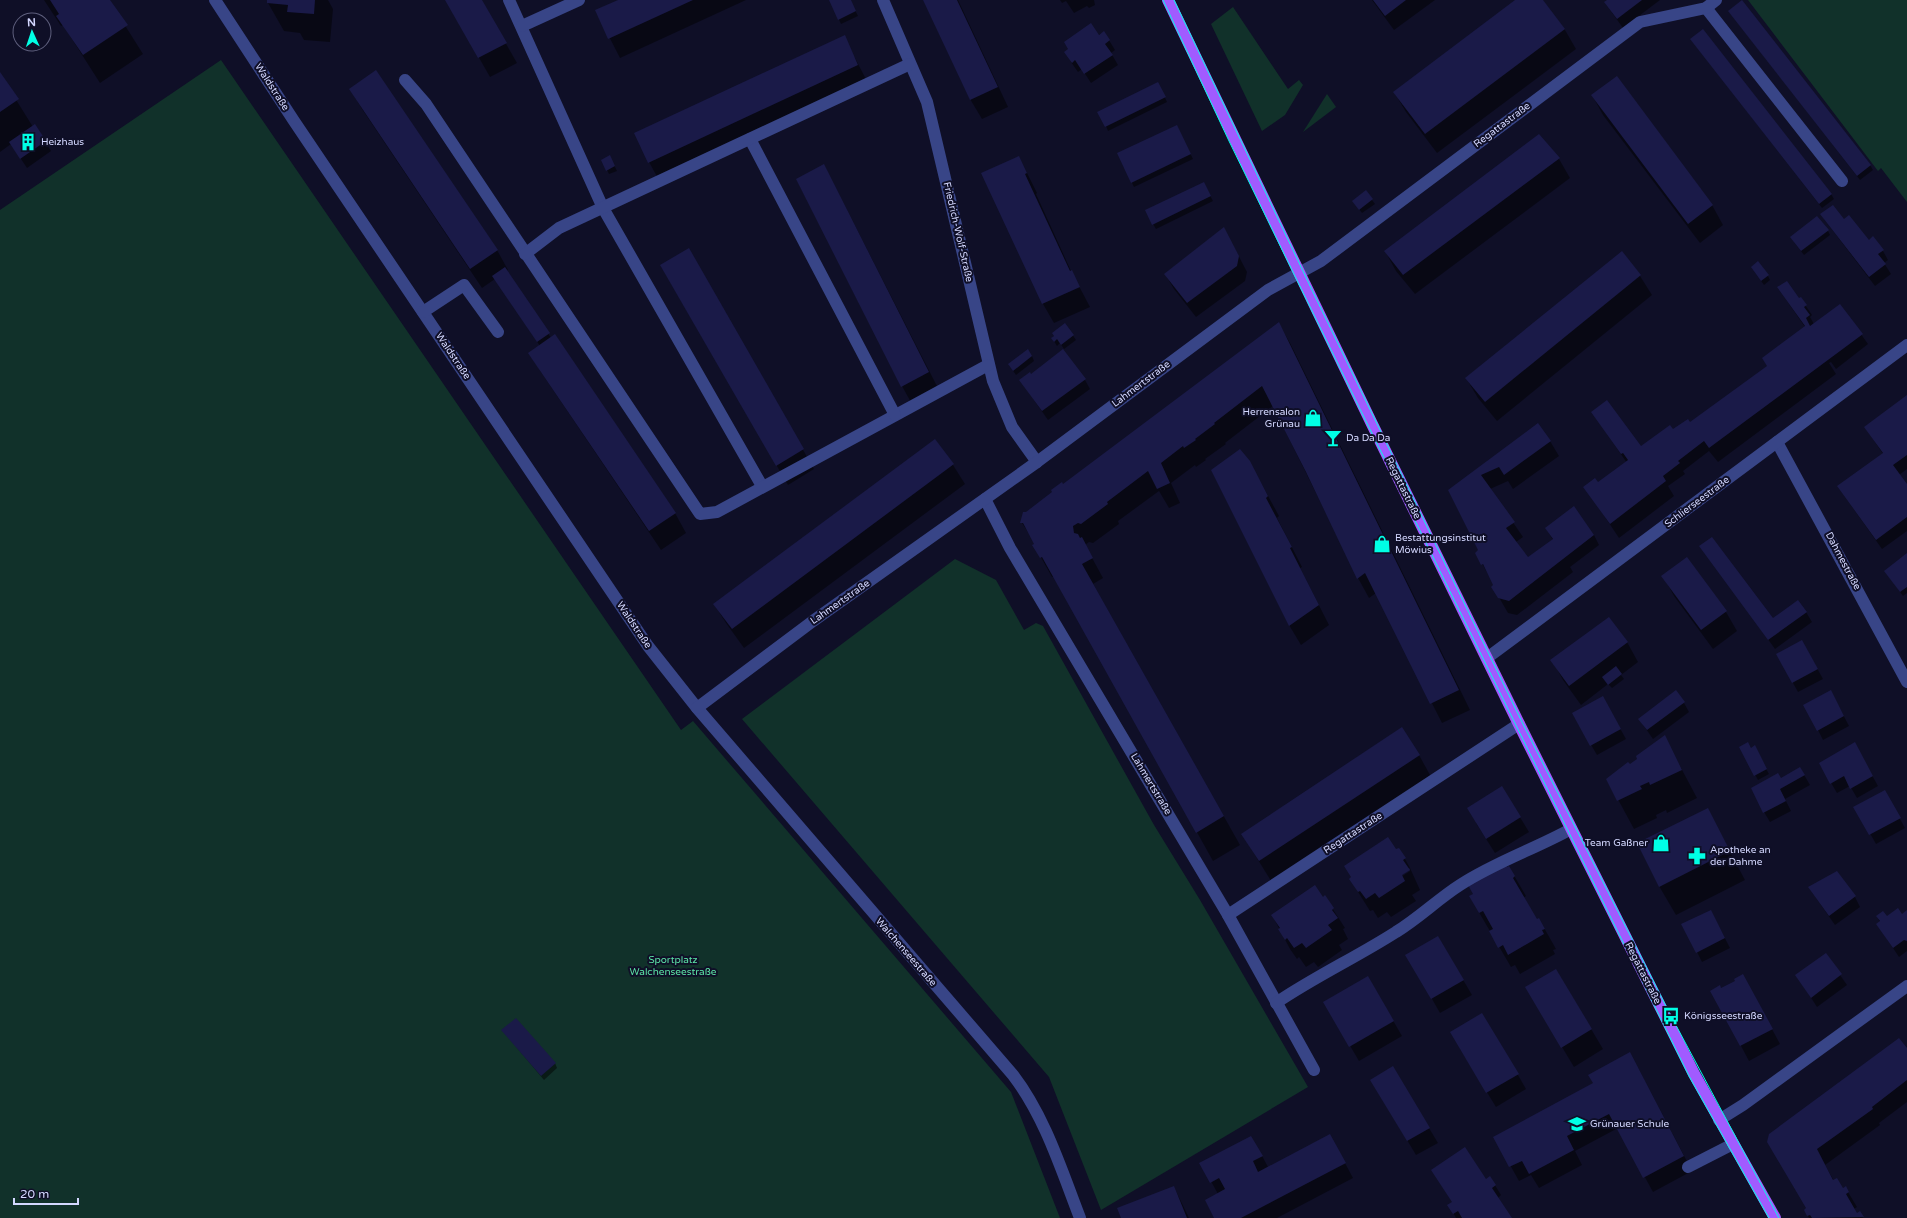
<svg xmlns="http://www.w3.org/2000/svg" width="1907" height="1218" viewBox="0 0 1907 1218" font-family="'Varela Round',sans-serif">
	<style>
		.green { fill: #11312a }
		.shadow { fill: #0007 }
		.building { fill: #1a1a48 }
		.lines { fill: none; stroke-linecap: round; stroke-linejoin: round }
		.minor { stroke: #384587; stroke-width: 12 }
		.major { stroke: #a15bff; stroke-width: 12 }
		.tram { stroke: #00ffe5; stroke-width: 1 }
		.labels { text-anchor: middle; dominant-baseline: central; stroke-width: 4; stroke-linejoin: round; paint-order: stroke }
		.street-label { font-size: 10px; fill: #d4d8ff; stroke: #0f0f27 }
		.poi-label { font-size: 10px; fill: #d4d8ff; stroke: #0f0f27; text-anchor: start }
		.park-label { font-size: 10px; fill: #5ce3a6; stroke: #0f0f27 }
	</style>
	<rect width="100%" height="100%" fill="#0f0f27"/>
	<!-- green -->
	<g class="green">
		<polygon points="1748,0 1907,0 1907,202 1881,168 1878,171"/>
		<polygon points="1233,7 1288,89 1299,80 1303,85 1285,115 1262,131 1211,24"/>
		<polygon points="221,60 681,730 693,721 1011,1092 1060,1218 0,1218 0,210"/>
		<polygon points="1327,94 1336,107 1303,132"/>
		<polygon points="955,559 996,580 1024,630 1036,623 1043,626 1154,825 1200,900 1308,1087 1101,1210 1049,1077 742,719"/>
	</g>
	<!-- shadow -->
	<g class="shadow">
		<polygon points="44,0 109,0 143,54 100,83 63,25 61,26"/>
		<polygon points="268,0 328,0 333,9 330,42 304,40 300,33 284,31 268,3"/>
		<polygon points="446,0 481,0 517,63 490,77"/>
		<polygon points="619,0 746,0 620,58 596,11"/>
		<polygon points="830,0 850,0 858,16 841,24"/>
		<polygon points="924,0 958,0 1008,107 982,119 970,99"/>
		<polygon points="1060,0 1094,0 1095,5 1089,8 1087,6 1074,13 1066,1 1062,3"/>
		<polygon points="1372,0 1435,0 1394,30"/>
		<polygon points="1517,0 1542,0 1565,30 1576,49 1437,153 1406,112 1394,92"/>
		<polygon points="1609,0 1660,0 1623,28 1605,3"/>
		<polygon points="1732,15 1870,165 1873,170 1860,180"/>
		<polygon points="1104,32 1115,50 1111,53 1118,65 1091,83 1082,69 1078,72 1071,62 1069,50"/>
		<polygon points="844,37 869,85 660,182 649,162"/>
		<polygon points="1691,39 1831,194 1834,199 1822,208"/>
		<polygon points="0,74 33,127 35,126 51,151 27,168 11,144 0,152"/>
		<polygon points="1160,87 1167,102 1108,131 1106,126"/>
		<polygon points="350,89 497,250 508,270 507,271 551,338 675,513 686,533 661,550 541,372 530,353 540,346 495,279 482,288 362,109"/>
		<polygon points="1592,95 1712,205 1723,225 1700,243 1603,115"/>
		<polygon points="1179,131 1193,159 1134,187 1118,154"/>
		<polygon points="1019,157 1037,193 1036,194 1071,271 1090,307 1054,323 1043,304 983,174"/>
		<polygon points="1559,159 1570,178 1415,294 1396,271 1385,251"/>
		<polygon points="612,161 617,171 609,174 607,170"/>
		<polygon points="824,165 940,392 913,406 902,386"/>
		<polygon points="1206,188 1213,201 1156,229 1153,224"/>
		<polygon points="1372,200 1375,204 1362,213 1356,205"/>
		<polygon points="1824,219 1843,221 1883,251 1888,260 1884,263 1891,274 1875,286"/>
		<polygon points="1224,228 1247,272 1245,281 1196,317 1174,289 1165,274"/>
		<polygon points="1828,231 1830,235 1804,255 1794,242"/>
		<polygon points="689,250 814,469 788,485 661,266"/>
		<polygon points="1621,253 1640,276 1652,295 1497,421 1478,398 1466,378"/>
		<polygon points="1754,271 1768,276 1770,280 1764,285"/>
		<polygon points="1778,288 1799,300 1801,299 1812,315 1810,317 1814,324 1840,305 1868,344 1836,369 1831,362 1829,363 1836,374 1718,462 1709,451 1683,471 1685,474 1668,486 1674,496 1619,538 1585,487 1598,483 1627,463 1592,412 1640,448 1673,430 1693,428 1768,366 1805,327"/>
		<polygon points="1065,324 1076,340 1064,349 1060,343 1057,346 1052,338"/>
		<polygon points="1279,324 1290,343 1470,710 1442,723 1376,593 1369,598 1358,578 1273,406 1225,443 1226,444 1205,459 1206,460 1196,467 1195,465 1171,483 1180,503 1169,508 1159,491 1118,521 1119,524 1093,543 1089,542 1085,545 1103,578 1093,584 1240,845 1213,861 1054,576 1052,577 1034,545 1035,543 1022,523 1026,513"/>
		<polygon points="1032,356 1034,361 1016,375 1009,365"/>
		<polygon points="1030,375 1085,380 1090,389 1048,420 1020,380"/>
		<polygon points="1907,397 1907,469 1899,475 1907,486 1907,531 1882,549 1838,487 1883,454 1865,427"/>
		<polygon points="935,440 953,465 965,484 744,648 726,623 714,604"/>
		<polygon points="1550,441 1559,456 1513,489 1508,481 1490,489 1523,537 1516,542 1528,558 1553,540 1546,528 1594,535 1599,545 1570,567 1573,572 1517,615 1508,613 1493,587 1494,586 1491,579 1476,553 1479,550 1449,490"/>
		<polygon points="1249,461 1279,516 1277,518 1302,567 1300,568 1329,625 1301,645 1289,625"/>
		<polygon points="1701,546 1772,620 1806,612 1812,622 1775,649"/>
		<polygon points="1907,554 1907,593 1903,596 1888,575"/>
		<polygon points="1663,576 1726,612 1737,631 1713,649 1674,596"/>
		<polygon points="1627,642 1638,662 1621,675 1624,679 1612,688 1608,684 1581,705 1563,680 1552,660"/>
		<polygon points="1807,650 1823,679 1798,692 1777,654"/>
		<polygon points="1603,698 1626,739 1597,755 1573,714"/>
		<polygon points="1836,701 1849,726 1823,740 1818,730"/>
		<polygon points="1684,703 1689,712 1653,739 1639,719"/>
		<polygon points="1664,736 1697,798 1667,813 1666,810 1656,815 1657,818 1634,829 1607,779 1630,766"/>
		<polygon points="1854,743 1878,786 1857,798 1850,786 1837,793 1820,764"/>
		<polygon points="1740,747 1750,749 1754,747 1769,774 1758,780"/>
		<polygon points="1419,755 1435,784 1276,889 1242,834"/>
		<polygon points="1800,768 1810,785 1785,799 1791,811 1770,822 1764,812 1781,779"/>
		<polygon points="1502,788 1529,832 1495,853 1476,823"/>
		<polygon points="1890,801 1905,828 1876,844 1855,807"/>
		<polygon points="1707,809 1745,880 1676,915 1659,886"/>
		<polygon points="1396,851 1405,859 1410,868 1397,877 1398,879 1410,871 1410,868 1420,890 1412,895 1416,901 1391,917 1387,912 1378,918 1373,910 1370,911 1350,879"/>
		<polygon points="1509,867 1526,896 1523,898 1536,921 1539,919 1556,949 1553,950 1555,954 1520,974 1515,965 1511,967 1470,897"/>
		<polygon points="1809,888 1855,897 1860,907 1835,925"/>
		<polygon points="1325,897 1345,928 1343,929 1348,939 1339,945 1342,950 1318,967 1314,962 1306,967 1299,957 1297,959 1290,949 1272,915"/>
		<polygon points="1907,911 1907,951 1899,957 1877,924 1880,922 1877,917 1887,918 1902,915"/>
		<polygon points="1716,921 1730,948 1702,962 1697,952"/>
		<polygon points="1438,937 1472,995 1440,1013 1407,955"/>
		<polygon points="1826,955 1847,985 1817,1007 1797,976"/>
		<polygon points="1556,970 1603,1049 1574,1067 1538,1007"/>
		<polygon points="1368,977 1402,1036 1359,1061 1325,1003"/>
		<polygon points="1721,989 1751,990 1780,1044 1749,1061 1712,991"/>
		<polygon points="503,1031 555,1063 557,1068 544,1080"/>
		<polygon points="1459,1047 1518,1075 1526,1089 1496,1107"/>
		<polygon points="1907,1050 1907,1102 1879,1123 1880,1125 1825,1165 1834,1181 1842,1189 1845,1187 1857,1207 1854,1209 1857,1215 1860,1213 1863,1218 1809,1218 1805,1210 1808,1209 1768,1142"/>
		<polygon points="1638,1068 1692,1171 1653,1192 1618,1128 1575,1151 1582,1165 1539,1188 1531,1175 1519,1181 1495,1138 1594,1083"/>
		<polygon points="1380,1095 1429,1128 1438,1143 1416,1155"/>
		<polygon points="1338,1150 1353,1178 1277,1218 1216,1218 1218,1194 1201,1163 1260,1152 1268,1167"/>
		<polygon points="1490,1177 1501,1195 1498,1198 1511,1218 1456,1218 1449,1205"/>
		<polygon points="1174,1187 1189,1218 1122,1218"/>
	</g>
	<!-- building -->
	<g class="building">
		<polygon points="50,0 110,0 128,25 83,55 56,16 59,14"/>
		<polygon points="267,0 315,0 314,14 287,12 288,5 267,3"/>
		<polygon points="445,0 482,0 507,43 478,58"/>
		<polygon points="618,0 693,0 608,39 595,10"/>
		<polygon points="829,0 851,0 856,11 838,20"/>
		<polygon points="923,0 957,0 998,87 970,100"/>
		<polygon points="1373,0 1406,0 1385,16"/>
		<polygon points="1515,0 1543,0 1565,29 1425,134 1393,92"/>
		<polygon points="1607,0 1642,0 1617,19 1604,2"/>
		<polygon points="1742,0 1871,165 1857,176 1728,11"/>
		<polygon points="1091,23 1099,35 1104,31 1110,40 1105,44 1113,55 1084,74 1075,60 1072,63 1064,52 1068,49 1064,42"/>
		<polygon points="1703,29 1832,194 1819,204 1690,39"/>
		<polygon points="845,35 858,65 648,163 634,133"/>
		<polygon points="376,70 498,250 470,269 349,89"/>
		<polygon points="0,72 19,99 0,112"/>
		<polygon points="1617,76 1713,205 1688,224 1591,95"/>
		<polygon points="1158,82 1166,97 1105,127 1097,112"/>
		<polygon points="35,124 46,141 20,159 9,142"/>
		<polygon points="1177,125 1191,154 1131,183 1117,153"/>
		<polygon points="1539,134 1560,158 1403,275 1384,251"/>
		<polygon points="610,155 615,166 606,171 601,160"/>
		<polygon points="1019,156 1027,173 1025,174 1070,271 1072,270 1080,287 1042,304 981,173"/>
		<polygon points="824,164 929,372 901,387 796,179"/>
		<polygon points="1204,182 1211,196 1152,225 1145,210"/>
		<polygon points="1366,190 1373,199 1359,210 1352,201"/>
		<polygon points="1833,205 1844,219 1849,215 1869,240 1873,236 1884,250 1878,254 1886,264 1869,277 1820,214"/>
		<polygon points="1817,216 1829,230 1801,251 1790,237"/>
		<polygon points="1224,227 1239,256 1237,266 1187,303 1164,274"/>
		<polygon points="689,248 804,449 776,466 660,265"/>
		<polygon points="1622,251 1641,275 1485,402 1465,378"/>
		<polygon points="1758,261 1769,275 1761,281 1751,267"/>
		<polygon points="505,267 550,333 537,342 492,276"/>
		<polygon points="1787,281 1799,298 1801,297 1807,305 1804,307 1810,315 1806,318 1810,326 1840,304 1863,334 1709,448 1704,441 1678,461 1680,463 1663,476 1666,481 1610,524 1583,487 1595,478 1598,482 1628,460 1623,453 1621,454 1591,412 1607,400 1641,446 1670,425 1673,429 1688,419 1690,422 1767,366 1762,358 1805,326 1777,287"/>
		<polygon points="1279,322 1459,690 1430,704 1365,573 1357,579 1306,472 1262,386 1214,423 1215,424 1195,439 1196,440 1184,448 1183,446 1161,463 1170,483 1157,489 1148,471 1107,502 1108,504 1081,524 1078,523 1073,526 1074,533 1078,534 1080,538 1082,537 1093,558 1082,564 1224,816 1196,833 1042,557 1040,558 1032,545 1034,544 1023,523 1020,523 1023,512 1026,512 1052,492 1051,490 1062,482 1063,484"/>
		<polygon points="1065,323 1074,335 1061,345 1057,339 1054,342 1051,338 1054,336 1052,333"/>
		<polygon points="555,334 676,513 649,531 528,353"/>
		<polygon points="1028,349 1032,356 1013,371 1008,364"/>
		<polygon points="1063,349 1086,379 1042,411 1019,380 1030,372 1031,374"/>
		<polygon points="1907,395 1907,455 1893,465 1907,484 1907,517 1876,540 1837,486 1883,453 1864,427"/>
		<polygon points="1538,423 1551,441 1504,475 1499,467 1481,475 1515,522 1506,528 1528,557 1553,539 1545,528 1574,506 1594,535 1509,601 1498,598 1491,587 1493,585 1483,564 1481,565 1475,553 1478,550 1448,490"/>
		<polygon points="935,439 954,464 732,629 713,604"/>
		<polygon points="1240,449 1250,461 1268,496 1266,498 1292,547 1290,548 1319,605 1289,626 1211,470"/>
		<polygon points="1712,537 1773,618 1798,600 1807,612 1768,640 1699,546"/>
		<polygon points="1907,553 1907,587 1900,592 1884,571"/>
		<polygon points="1687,557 1727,611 1701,630 1661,576"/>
		<polygon points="1609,617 1628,642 1569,686 1550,660"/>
		<polygon points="1802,640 1818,669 1792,683 1776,654"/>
		<polygon points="1616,666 1622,674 1608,685 1602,677"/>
		<polygon points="1676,690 1685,702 1647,730 1638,719"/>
		<polygon points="1831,690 1844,716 1817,731 1803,705"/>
		<polygon points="1603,696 1621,729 1590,746 1572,713"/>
		<polygon points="1402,727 1420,755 1259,861 1241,834"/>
		<polygon points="1665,735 1682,770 1650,785 1649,782 1640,786 1642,789 1617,801 1606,779 1628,762 1630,764 1637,759 1636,756"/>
		<polygon points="1748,742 1751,748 1755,745 1767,769 1754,776 1739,747"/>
		<polygon points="1855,742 1873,776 1850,789 1844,776 1830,784 1819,763"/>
		<polygon points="1800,767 1805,775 1780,789 1786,801 1763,813 1751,788 1778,773 1781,778"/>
		<polygon points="1502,786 1521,817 1486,839 1467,808"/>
		<polygon points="1885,790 1901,818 1869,835 1853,807"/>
		<polygon points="1708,808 1730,851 1659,887 1637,843"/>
		<polygon points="1388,837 1396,849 1399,848 1406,858 1403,860 1410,870 1402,875 1405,881 1379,898 1375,893 1366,899 1360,891 1358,892 1349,879 1351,877 1344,866"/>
		<polygon points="1505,863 1507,867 1509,866 1515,876 1513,878 1537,919 1539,918 1545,929 1542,930 1544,934 1508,955 1503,945 1498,948 1489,931 1493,929 1483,911 1479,913 1469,896 1473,894 1468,885"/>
		<polygon points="1837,871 1856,896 1829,916 1808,887"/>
		<polygon points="1315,885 1323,897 1325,895 1334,908 1332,910 1338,918 1328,925 1332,930 1306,948 1302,943 1294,948 1287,938 1285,940 1278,929 1280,928 1271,915"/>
		<polygon points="1898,908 1902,914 1907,910 1907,941 1904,940 1893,948 1876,924 1880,921 1876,916 1883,911 1887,916"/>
		<polygon points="1711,910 1725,938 1696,953 1681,924"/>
		<polygon points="1438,936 1464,980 1431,999 1405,955"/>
		<polygon points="1826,953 1842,974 1811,998 1795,975"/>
		<polygon points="1556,969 1592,1029 1561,1048 1525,987"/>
		<polygon points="1743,974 1773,1029 1740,1046 1710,991 1720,985 1721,988 1735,981 1734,979"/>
		<polygon points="1368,976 1394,1021 1349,1047 1323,1002"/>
		<polygon points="1482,1013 1519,1074 1486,1093 1450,1032"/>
		<polygon points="516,1018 556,1063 541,1076 501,1030"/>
		<polygon points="1899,1038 1907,1048 1907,1080 1872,1107 1873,1109 1817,1149 1833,1180 1837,1178 1843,1188 1846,1186 1849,1192 1846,1194 1857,1213 1860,1211 1864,1217 1812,1218 1810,1215 1807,1216 1804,1210 1806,1208 1767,1142 1769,1134"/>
		<polygon points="1630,1052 1684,1156 1643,1178 1609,1114 1567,1136 1574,1150 1529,1174 1522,1161 1509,1167 1493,1137 1593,1083 1588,1075"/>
		<polygon points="1393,1066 1430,1128 1407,1141 1370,1080"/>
		<polygon points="1330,1134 1346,1163 1241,1218 1214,1218 1205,1200 1225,1189 1219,1178 1210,1183 1199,1163 1251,1136 1263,1156 1253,1161 1258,1172"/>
		<polygon points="1465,1147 1486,1179 1490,1176 1496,1185 1492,1188 1512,1218 1462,1218 1458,1211 1453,1214 1447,1205 1452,1202 1431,1170"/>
		<polygon points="1174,1186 1187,1218 1121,1218 1117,1208"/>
	</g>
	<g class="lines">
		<!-- minor -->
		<g class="minor">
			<path d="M215 0 294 121 648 646 697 708 1013 1075C1045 1117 1061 1169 1080 1218"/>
			<polyline points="509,0 603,208 762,486"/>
			<polyline points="883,0 927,102 993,381 1012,427 1037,462"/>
			<polyline points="1706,8 1842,181"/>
			<polyline points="522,26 579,0"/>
			<polyline points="405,80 426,104 700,514 717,512 988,365"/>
			<polyline points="750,139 895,415"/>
			<polyline points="525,254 559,228 910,64"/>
			<polyline points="423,312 464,285 498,332"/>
			<polyline points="1777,442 1907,682"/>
			<polyline points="985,499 1010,548 1228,915 1314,1070"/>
			<polyline points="1487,658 1907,345"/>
			<polyline points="697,708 813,621 1037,462 1268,290 1321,261 1636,25 1640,22 1706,8 1716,0"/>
			<polyline points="1228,915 1519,724"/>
			<path d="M1276 1003C1314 977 1357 957 1396 932 1419 918 1438 899 1460 885 1495 862 1535 849 1571 829"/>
			<polyline points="1719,1120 1743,1105 1907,986"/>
			<polyline points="1688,1167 1733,1144"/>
		</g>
		<!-- major -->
		<polyline class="major" points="1168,0 1372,424 1519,724 1694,1074 1775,1218"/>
		<!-- tram -->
		<g class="tram">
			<polyline points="1163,0 1229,141 1357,403 1689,1076 1769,1218"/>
			<polyline points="1174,0 1312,290 1522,722 1671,1016 1779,1218"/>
		</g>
	</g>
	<!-- icons -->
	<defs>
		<g id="building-bare" transform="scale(1.38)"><path d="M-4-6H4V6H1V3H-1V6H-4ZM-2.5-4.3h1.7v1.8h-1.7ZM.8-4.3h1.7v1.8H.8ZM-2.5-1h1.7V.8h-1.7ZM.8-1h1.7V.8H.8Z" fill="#00ffe5" stroke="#0f0f27" stroke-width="2.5" paint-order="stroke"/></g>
		<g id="shop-bare" transform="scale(1.38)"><path d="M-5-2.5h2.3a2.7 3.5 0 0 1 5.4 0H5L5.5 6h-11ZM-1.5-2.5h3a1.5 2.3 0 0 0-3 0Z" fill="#00ffe5" stroke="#0f0f27" stroke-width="2.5" paint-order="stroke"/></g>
		<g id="bar-bare" transform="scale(1.38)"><path d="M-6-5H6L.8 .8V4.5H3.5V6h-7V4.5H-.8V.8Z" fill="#00ffe5" stroke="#0f0f27" stroke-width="2.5" paint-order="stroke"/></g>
		<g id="pharmacy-bare" transform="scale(1.38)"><path d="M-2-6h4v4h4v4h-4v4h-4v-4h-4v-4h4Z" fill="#00ffe5" stroke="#0f0f27" stroke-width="2.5" paint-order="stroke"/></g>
		<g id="bus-bare" transform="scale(1.38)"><path d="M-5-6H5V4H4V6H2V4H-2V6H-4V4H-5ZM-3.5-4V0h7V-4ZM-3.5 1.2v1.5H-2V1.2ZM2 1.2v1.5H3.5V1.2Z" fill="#00ffe5" stroke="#0f0f27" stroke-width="2.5" paint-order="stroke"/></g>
		<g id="school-bare" transform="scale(1.38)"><path d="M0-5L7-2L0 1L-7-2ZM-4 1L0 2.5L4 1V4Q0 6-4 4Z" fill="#00ffe5" stroke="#0f0f27" stroke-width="2.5" paint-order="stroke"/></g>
	</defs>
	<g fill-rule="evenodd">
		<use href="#building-bare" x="28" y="142"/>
		<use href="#shop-bare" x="1313" y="418"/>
		<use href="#bar-bare" x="1333" y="438"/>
		<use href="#shop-bare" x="1382" y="544"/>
		<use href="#shop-bare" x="1661" y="843"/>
		<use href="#pharmacy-bare" x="1697" y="856"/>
		<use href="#bus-bare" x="1671" y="1016"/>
		<use href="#school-bare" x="1577" y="1124"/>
	</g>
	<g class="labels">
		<!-- street labels -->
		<g class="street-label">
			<text transform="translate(272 87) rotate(57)">Waldstraße</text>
			<text transform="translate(1502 125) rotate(-37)">Regattastraße</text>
			<text transform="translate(958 232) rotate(77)">Friedrich-Wolf-Straße</text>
			<text transform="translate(453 356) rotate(56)">Waldstraße</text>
			<text transform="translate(1141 384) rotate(-37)">Lahmertstraße</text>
			<text transform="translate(1403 488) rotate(64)">Regattastraße</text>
			<text transform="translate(1697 502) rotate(-37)">Schlierseestraße</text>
			<text transform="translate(1843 561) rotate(62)">Dahmestraße</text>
			<text transform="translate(840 602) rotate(-35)">Lahmertstraße</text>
			<text transform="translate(634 625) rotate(56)">Waldstraße</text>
			<text transform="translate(1151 784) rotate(59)">Lahmertstraße</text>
			<text transform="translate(1353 833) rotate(-33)">Regattastraße</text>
			<text transform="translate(906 952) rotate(49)">Walchenseestraße</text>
			<text transform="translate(1643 973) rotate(63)">Regattastraße</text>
		</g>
		<!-- poi labels -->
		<g class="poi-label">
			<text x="41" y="142">Heizhaus</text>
			<text x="1300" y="412" text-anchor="end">Herrensalon<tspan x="1300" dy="12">Grünau</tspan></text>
			<text x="1346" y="438">Da Da Da</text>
			<text x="1395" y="538">Bestattungsinstitut<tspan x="1395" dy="12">Möwius</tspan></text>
			<text x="1648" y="843" text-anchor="end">Team Gaßner</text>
			<text x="1710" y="850">Apotheke an<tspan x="1710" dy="12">der Dahme</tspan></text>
			<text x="1684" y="1016">Königsseestraße</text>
			<text x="1590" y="1124">Grünauer Schule</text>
		</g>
		<!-- park labels -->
		<g class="park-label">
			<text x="673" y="960">Sportplatz<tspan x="673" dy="12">Walchenseestraße</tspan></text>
		</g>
	</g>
	<!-- north arrow -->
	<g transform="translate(32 32) rotate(357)"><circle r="19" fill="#0f0f27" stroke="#5e5f7d"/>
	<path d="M0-3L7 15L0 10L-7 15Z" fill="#00ffe5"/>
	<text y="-6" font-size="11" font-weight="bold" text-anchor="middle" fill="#d4d8ff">N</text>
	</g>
	<!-- scale -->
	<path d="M14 1198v6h64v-6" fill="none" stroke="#d4d8ff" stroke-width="2"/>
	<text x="20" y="1198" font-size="12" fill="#d4d8ff" stroke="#0f0f27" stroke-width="3" paint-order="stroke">20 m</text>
</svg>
